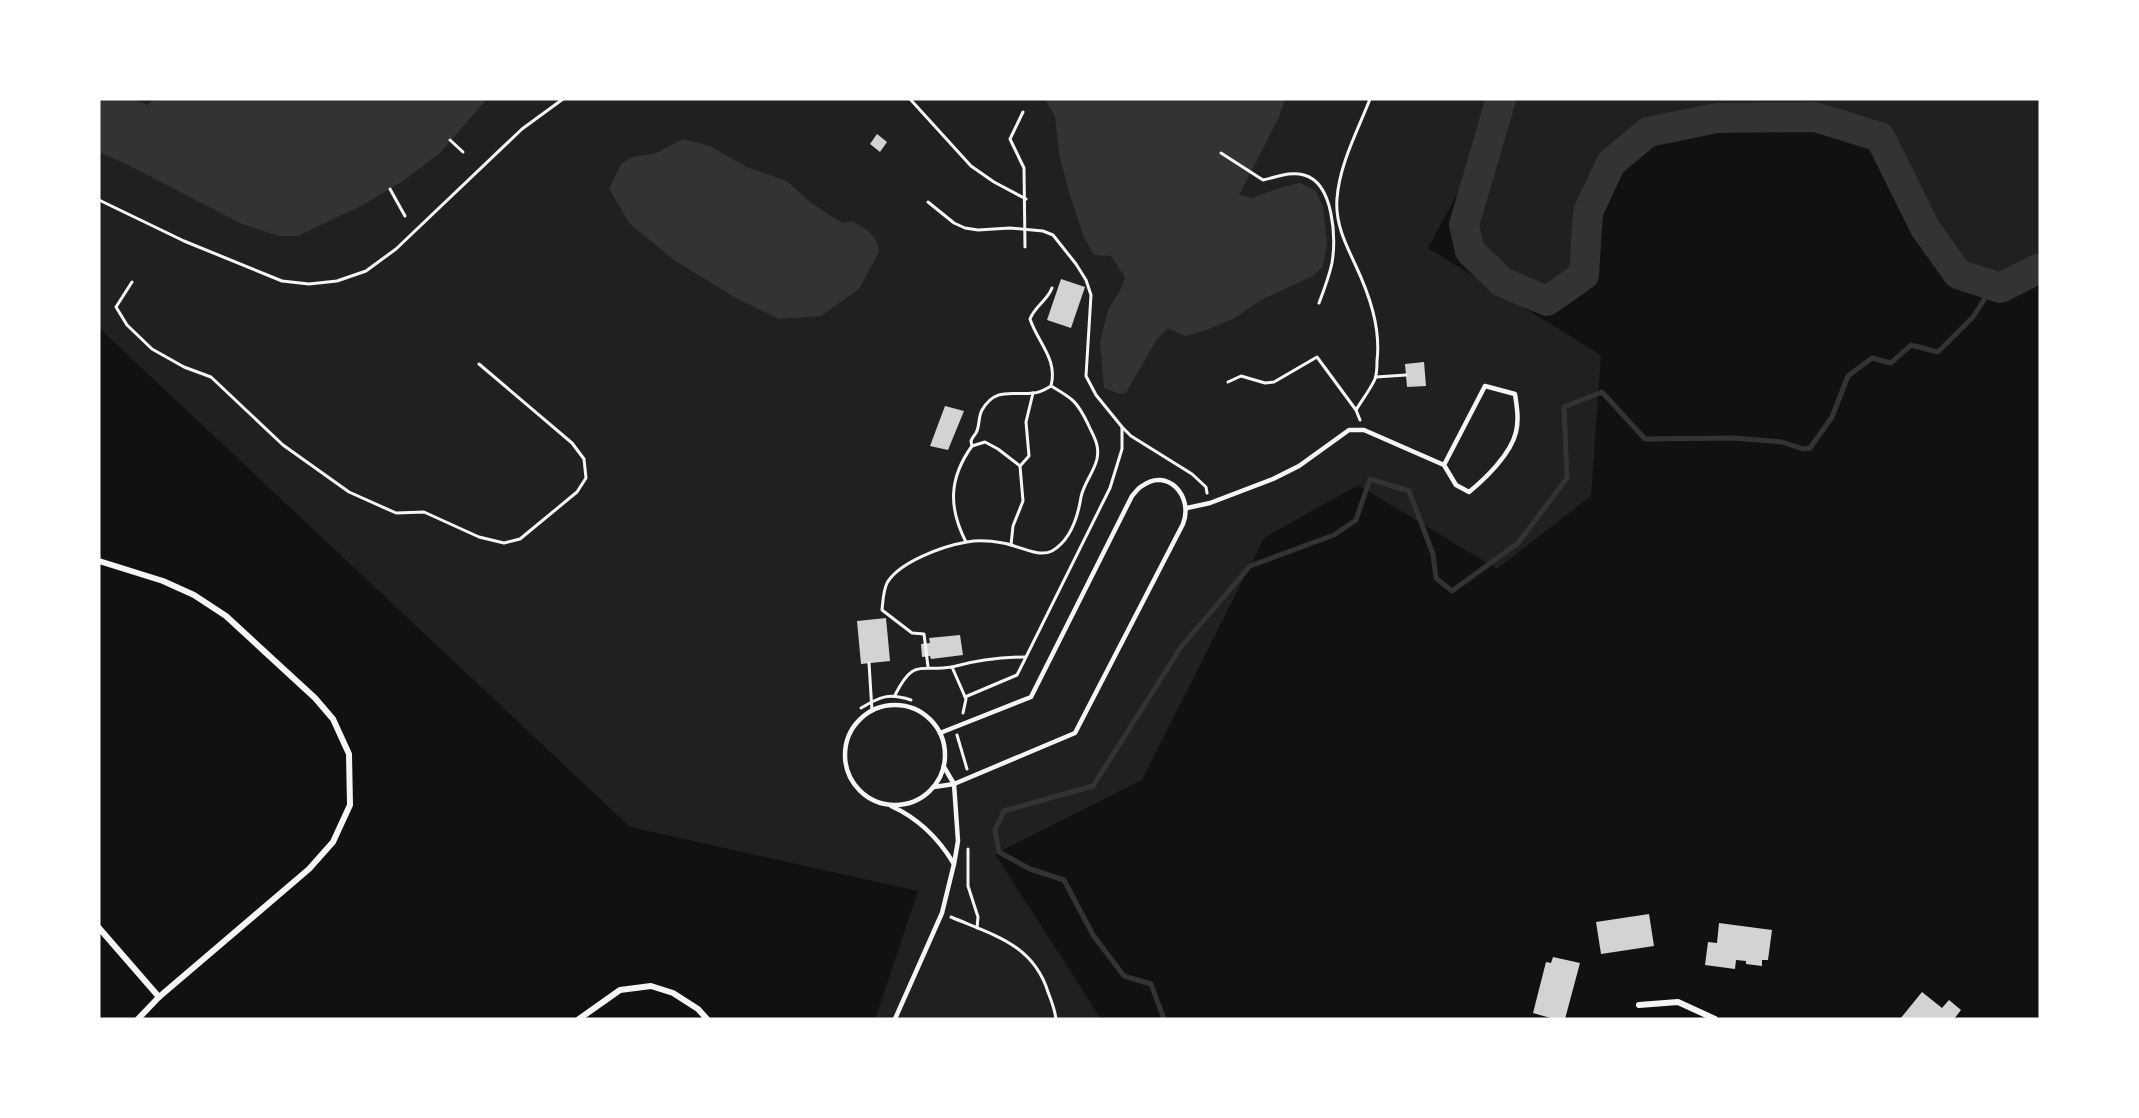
<svg xmlns="http://www.w3.org/2000/svg" width="2139" height="1118" viewBox="0 0 2139 1118" font-family="'Zilla Slab',serif">
	<style>
		.green { fill: #202020 }
		.water { fill: #333 }
		.lines { fill: none; stroke-linecap: round; stroke-linejoin: round }
		.stream { stroke: #333; stroke-width: 5 }
		.river { stroke: #333; stroke-width: 30 }
		.building { fill: #d3d3d3 }
		.path { stroke: #f5f5f5; stroke-width: 3 }
		.service { stroke: #f5f5f5; stroke-width: 4.5 }
		.minor { stroke: #f5f5f5; stroke-width: 6 }
	</style>
	<rect width="100%" height="100%" fill="#111"/>
	<!-- green -->
	<g class="green">
		<polygon points="99,99 1492,99 1484,144 1428,248 1601,355 1591,496 1497,569 1358,485 1264,538 1142,780 995,854 1101,1019 875,1019 918,891 630,827 99,328"/>
		<polygon points="1501,99 2040,99 2040,268 2000,288 1958,274 1925,228 1880,137 1815,117 1717,118 1648,132 1611,163 1588,212 1584,275 1547,301 1502,282 1470,251 1464,225"/>
	</g>
	<!-- water -->
	<g class="water">
		<polygon points="99,99 133,99 147,105 155,99 487,99 440,153 403,181 363,205 298,236 279,236 242,224 128,165 99,152"/>
		<polygon points="1045,99 1285,99 1279,117 1239,195 1252,198 1279,188 1300,183 1316,191 1323,207 1327,244 1323,266 1313,276 1261,300 1233,319 1207,330 1185,336 1168,328 1157,339 1126,393 1119,394 1104,388 1100,342 1108,310 1120,291 1125,277 1111,256 1094,255 1084,237 1069,192 1059,154 1055,116"/>
		<path d="M683 139 710 146 747 167 787 181 810 202 842 223 852 221C865 228 878 235 879 252L859 289 821 316 779 319 734 297 674 260 630 224 609 189 621 164 633 157 656 153Z"/>
	</g>
	<g class="lines">
		<!-- stream -->
		<polyline class="stream" points="1164,1019 1151,984 1124,976 1093,935 1064,880 1030,869 999,852 995,830 1004,811 1093,786 1181,647 1250,566 1334,535 1356,520 1370,479 1409,491 1433,554 1436,578 1452,591 1518,543 1567,478 1564,407 1602,392 1645,439 1733,438 1782,442 1803,449 1810,448 1832,417 1848,376 1872,358 1891,363 1911,345 1938,352 1973,317 1985,298 2000,288"/>
		<!-- river -->
		<polyline class="river" points="1501,99 1464,225 1470,251 1502,282 1547,301 1584,275 1588,212 1611,163 1648,132 1717,118 1815,117 1880,137 1925,228 1958,274 2000,288 2040,268"/>
	</g>
	<!-- building -->
	<g class="building">
		<polygon points="877,134 887,142 880,152 870,144"/>
		<polygon points="1061,279 1085,287 1071,328 1047,320"/>
		<polygon points="1424,362 1426,386 1407,387 1405,364"/>
		<polygon points="945,406 964,411 948,450 930,446"/>
		<polygon points="886,618 890,661 861,664 857,621"/>
		<polygon points="960,635 963,655 931,659 930,656 922,657 921,644 930,643 929,638"/>
		<polygon points="1649,914 1654,946 1601,954 1596,922"/>
		<polygon points="1719,923 1772,930 1768,960 1762,960 1762,966 1746,964 1746,961 1736,960 1735,969 1705,965 1708,942 1717,943"/>
		<polygon points="1553,957 1580,963 1565,1019 1554,1019 1533,1013 1546,962 1551,963"/>
		<polygon points="1922,992 1942,1008 1949,1000 1961,1010 1954,1019 1900,1019"/>
	</g>
	<g class="lines">
		<!-- path -->
		<g class="path">
			<polyline points="910,99 971,166 994,182 1026,199"/>
			<polyline points="1023,112 1010,139 1024,168 1025,247"/>
			<polyline points="450,140 463,152"/>
			<path d="M1221 153 1263 180C1277 177 1290 171 1304 175 1334 183 1336 238 1332 263 1329 277 1324 290 1319 303"/>
			<polyline points="390,189 405,216"/>
			<polyline points="99,200 184,241 282,281 309,284 337,281 366,271 396,249 522,129 563,99"/>
			<polyline points="928,202 954,223 965,228 978,230 1010,228 1043,231 1053,235 1076,264 1086,280 1091,295 1086,376 1096,395 1122,427 1131,436 1192,474 1206,487 1207,493"/>
			<polyline points="132,282 116,307 127,325 152,349 184,367 211,377 283,445 349,492 396,513 424,512 479,537 504,543 520,539 577,492 586,478 584,459 572,443 479,364"/>
			<polyline points="1376,377 1406,375"/>
			<polyline points="1228,382 1241,376 1265,383 1274,382 1317,357 1356,410"/>
			<path d="M1051 386C1058 359 1038 343 1030 319 1035 306 1047 301 1052 288"/>
			<path d="M1360 420 1356 410C1362 400 1370 390 1375 379 1377 373 1377 366 1377 361 1381 327 1369 294 1355 264 1345 243 1335 222 1337 199 1339 165 1358 130 1370 99"/>
			<polyline points="972,446 985,442 998,449 1020,466 1023,501 1013,526 1011,545"/>
			<polyline points="1020,466 1029,456 1026,422 1033,393"/>
			<polyline points="869,663 872,711"/>
			<path d="M928 667 924 634 912 633 882 610C883 601 883 592 887 583 899 562 943 546 967 542 978 540 992 541 1003 543 1017 545 1038 558 1052 551 1071 540 1078 516 1081 497 1084 483 1094 472 1097 459 1100 444 1093 436 1088 424 1077 401 1073 399 1051 386 1046 389 1040 393 1033 393 1013 396 996 386 982 410 978 417 980 426 976 433 974 436 972 438 971 441L972 446C949 478 948 507 966 542"/>
			<path d="M952 667C977 660 1000 657 1025 657"/>
			<path d="M895 695C914 658 919 672 952 667L966 699 963 713"/>
			<polyline points="965,697 1017,675 1110,488 1122,449 1122,427"/>
			<path d="M861 708C881 696 889 693 911 700"/>
			<polyline points="957,735 967,769"/>
			<polyline points="968,849 968,886 978,917 977,928"/>
			<path d="M951 917C993 935 1033 944 1048 992 1051 1000 1055 1010 1056 1019"/>
		</g>
		<!-- service -->
		<g class="service">
			<path d="M1187 508 1210 503 1273 479 1299 466 1349 430H1364L1444 465 1485 386 1515 394C1517 407 1519 420 1516 432 1511 454 1485 479 1469 492L1456 485 1444 465"/>
			<circle cx="895" cy="755" r="50"/>
			<path d="M934 787 954 784 1075 733 1183 524C1194 496 1167 467 1142 486 1138 488 1135 493 1132 496L1031 697 940 733"/>
			<path d="M891 806C918 818 939 839 954 864"/>
			<polyline points="895,1019 942,913 954,864 958,841 954,784 944,767"/>
		</g>
		<!-- minor -->
		<g class="minor">
			<polyline points="99,561 163,581 194,595 226,616 315,698 333,719 349,754 350,805 333,842 309,869 159,997 138,1019"/>
			<polyline points="99,928 159,997"/>
			<polyline points="1639,1005 1678,1002 1715,1019"/>
			<polyline points="579,1019 620,990 651,986 673,993 698,1009 707,1019"/>
		</g>
	</g>
	<!-- border -->
	<rect width="2139" height="1118" fill="none" stroke="#ffffff" stroke-width="201"/>
</svg>
